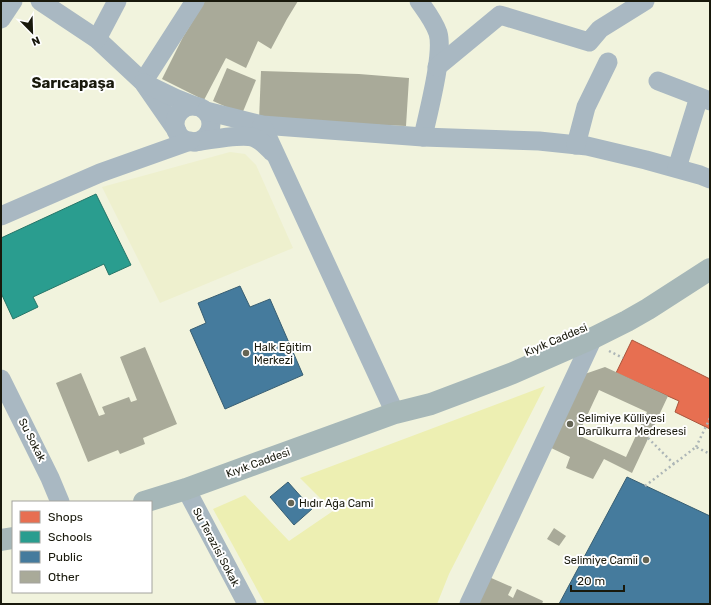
<svg xmlns="http://www.w3.org/2000/svg" width="711" height="605" viewBox="0 0 711 605" font-family="Rubik,sans-serif">
	<style>
		.built { fill: #eef0ce }
		.green { fill: #edefb2 }
		.shops { fill: #e76f51; stroke: #a9553c }
		.schools { fill: #2a9d8f; stroke: #257568 }
		.public { fill: #457b9d; stroke: #385e72 }
		.building { fill: #a9aa99; fill-rule: evenodd }
		.lines { fill: none; stroke-linecap: round; stroke-linejoin: round }
		.path { stroke: #adb6b7; stroke-width: 2.5; stroke-dasharray: 2 3; stroke-linecap: butt }
		.minor { stroke: #a9b8c2; stroke-width: 19 }
		.major { stroke: #a6b7b8; stroke-width: 22 }
		.poi-dot { fill: #656555; stroke: #fff; stroke-width: 1.5 }
		.labels { text-anchor: middle; dominant-baseline: central; stroke-width: 4; stroke-linejoin: round; paint-order: stroke }
		.street-label { font-size: 11px; fill: #19190c; stroke: #fff }
		.poi-label { font-size: 11px; fill: #19190c; stroke: #fff; text-anchor: start }
		.district-label { font-size: 15px; font-weight: bold; fill: #19190c; stroke: #fff }
	</style>
	<rect width="100%" height="100%" fill="#f1f3dd"/>
	<!-- built -->
	<polygon class="built" points="230,152 245,154 256,165 293,248 160,303 102,187"/>
	<!-- green -->
	<polygon class="green" points="545,386 449,574 437,604 265,604 213,509 245,495 289,541 333,511 300,478"/>
	<!-- shops -->
	<polygon class="shops" points="632,340 710,379 710,429 675,412 679,401 616,373"/>
	<!-- schools -->
	<polygon class="schools" points="96,194 131,265 109,275 104,264 33,297 38,307 13,319 1,293 1,238"/>
	<!-- public -->
	<g class="public">
		<polygon points="240,286 250,307 270,299 303,375 225,409 190,330 206,323 198,303"/>
		<polygon points="627,477 710,516 710,604 559,604"/>
		<polygon points="288,482 312,509 294,525 270,497"/>
	</g>
	<!-- building -->
	<g class="building">
		<polygon points="205,1 298,1 287,19 271,49 258,41 246,68 226,58 204,100 162,79 183,37"/>
		<polygon points="227,68 256,80 242,114 213,101"/>
		<polygon points="261,71 359,74 409,78 406,126 259,120"/>
		<polygon points="145,347 177,424 143,438 145,444 120,454 118,450 88,462 56,383 81,373 99,416 105,414 102,407 129,397 131,402 137,400 120,357"/>
		<path d="M605 367 668 396 632 473 604 459 593 479 566 468 570 457 547 446 579 376ZM599 390 647 412 626 457 578 435Z"/>
		<polygon points="554,528 566,536 559,546 547,539"/>
		<polygon points="489,577 512,587 508,595 513,598 517,589 543,601 542,604 476,604"/>
	</g>
	<g class="lines">
		<!-- path -->
		<g class="path">
			<polyline points="609,351 623,358"/>
			<polyline points="648,438 674,464"/>
			<polyline points="696,447 710,418"/>
			<polyline points="645,486 696,447 710,454"/>
		</g>
		<!-- minor -->
		<g class="minor">
			<polyline points="40,1 97,39 143,82 177,131"/>
			<path d="M419 1C426 11 434 21 438 33 444 54 428 113 423 137"/>
			<polyline points="1,19 13,1"/>
			<polyline points="97,39 117,1"/>
			<polyline points="437,67 500,15 589,42 600,29 645,1"/>
			<polyline points="658,81 710,101"/>
			<polyline points="143,82 195,1"/>
			<polyline points="144,83 175,98 195,106"/>
			<circle cx="193" cy="124" r="18"/>
			<polyline points="206,111 262,125 423,137 539,141 587,146 646,160 700,175 710,179"/>
			<polyline points="262,125 395,413"/>
			<path d="M195 142C209 140 244 133 255 138 262 141 267 147 272 152"/>
			<polyline points="576,145 586,107 608,62"/>
			<polyline points="677,168 699,97"/>
			<polyline points="1,216 100,173 190,141"/>
			<polyline points="1,379 50,478 60,502"/>
			<polyline points="186,489 247,604"/>
			<polyline points="469,604 593,338"/>
		</g>
		<!-- major -->
		<g class="major">
			<polyline points="144,502 186,489 395,413 431,404 513,373 595,337 627,321 648,309 710,269"/>
			<polyline points="1,540 13,538"/>
		</g>
	</g>
	<!-- markers -->
	<g class="poi-dot">
		<circle cx="246" cy="353" r="4"/>
		<circle cx="570" cy="424" r="4"/>
		<circle cx="291" cy="503" r="4"/>
		<circle cx="646" cy="560" r="4"/>
	</g>
	<g class="labels">
		<!-- street labels -->
		<g class="street-label">
			<text transform="translate(556 340) rotate(-23)">Kıyık Caddesi</text>
			<text transform="translate(32 440) rotate(63)">Su Sokak</text>
			<text transform="translate(258 463) rotate(-20)">Kıyık Caddesi</text>
			<text transform="translate(216 547) rotate(62)">Su Terazisi Sokak</text>
		</g>
		<!-- poi labels -->
		<g class="poi-label">
			<text x="254" y="347">Halk Eğitim<tspan x="254" dy="13">Merkezi</tspan></text>
			<text x="578" y="418">Selimiye Külliyesi<tspan x="578" dy="13">Darülkurra Medresesi</tspan></text>
			<text x="299" y="503">Hıdır Ağa Cami</text>
			<text x="638" y="560" text-anchor="end">Selimiye Camii</text>
		</g>
		<!-- district labels -->
		<g class="district-label">
			<text x="73" y="83">Sarıcapaşa</text>
		</g>
	</g>
	<!-- border -->
	<rect width="711" height="605" fill="none" stroke="#19190c" stroke-width="4"/>
	<!-- legend -->
	<rect x="12" y="501" width="140" height="92" fill="#ffffff" stroke="#a3a39e"/>
	<rect x="20" y="511" width="20" height="12" fill="#e76f51" stroke="#a3a39e"/>
	<text x="48" y="521" font-size="12" fill="#19190c">Shops</text>
	<rect x="20" y="531" width="20" height="12" fill="#2a9d8f" stroke="#a3a39e"/>
	<text x="48" y="541" font-size="12" fill="#19190c">Schools</text>
	<rect x="20" y="551" width="20" height="12" fill="#457b9d" stroke="#a3a39e"/>
	<text x="48" y="561" font-size="12" fill="#19190c">Public</text>
	<rect x="20" y="571" width="20" height="12" fill="#a9aa99" stroke="#a3a39e"/>
	<text x="48" y="581" font-size="12" fill="#19190c">Other</text>
	<!-- north arrow -->
	<g transform="translate(32 32) rotate(157)" stroke="#ffffff" stroke-width="3" paint-order="stroke">
	<path d="M0-3L7 15L0 10L-7 15Z" fill="#19190c"/>
	<text y="-6" font-size="11" font-weight="bold" text-anchor="middle" fill="#19190c">N</text>
	</g>
	<!-- scale -->
	<path d="M571 585v6h53v-6" fill="none" stroke="#19190c" stroke-width="2"/>
	<text x="577" y="585" font-size="12" fill="#19190c" stroke="#ffffff" stroke-width="3" paint-order="stroke">20 m</text>
</svg>
